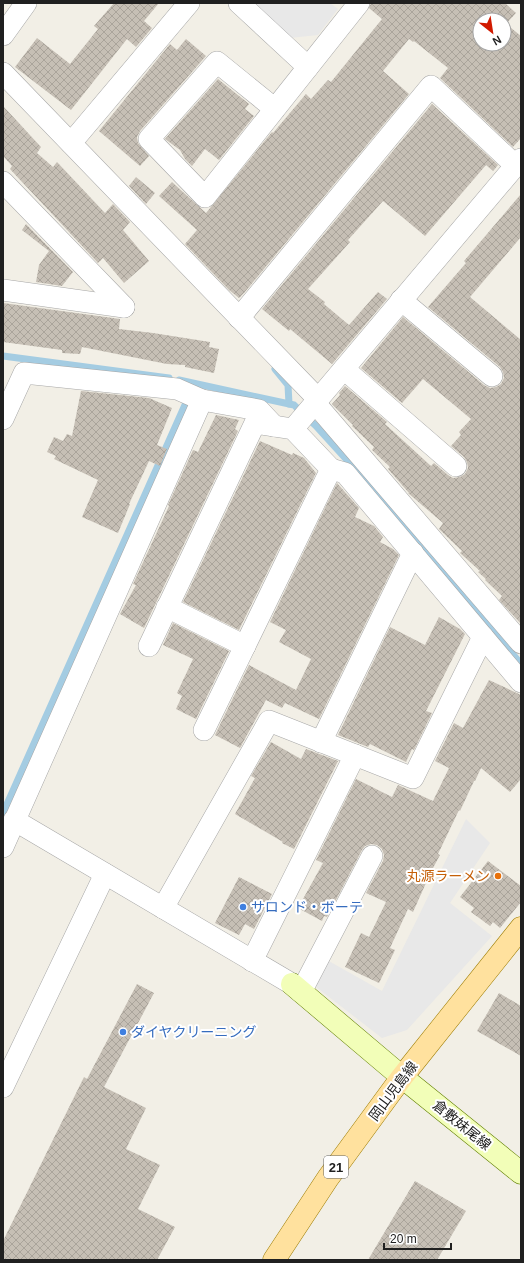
<svg xmlns="http://www.w3.org/2000/svg" width="524" height="1263" viewBox="0 0 524 1263" font-family="Arial,'Noto Sans JP',sans-serif">
	<style>
		.parking { fill: #e8e8e8 }
		.lines { fill: none; stroke-linecap: round; stroke-linejoin: round }
		.stream { stroke: #a4cce2; stroke-width: 7 }
		.building { fill: url(#building-cross-hatch); fill-rule: evenodd }
		.street-casing { stroke: #a7a7a7; stroke-width: 22 }
		.secondary-casing { stroke: #617f00; stroke-width: 23 }
		.primary-casing { stroke: #9d7c00; stroke-width: 23 }
		.street { stroke: #fff; stroke-width: 21 }
		.secondary { stroke: #f2feb8; stroke-width: 22 }
		.primary { stroke: #ffe19e; stroke-width: 22 }
		.food-dot { fill: #e8710a; stroke: #fff; stroke-width: 1.5 }
		.shop-dot { fill: #3f7fe0; stroke: #fff; stroke-width: 1.5 }
		.labels { text-anchor: middle; dominant-baseline: central; stroke-width: 4; stroke-linejoin: round; paint-order: stroke }
		.shield { fill: #fff; stroke: #636363; stroke-width: 1 }
		.shield-label { font-size: 13px; font-weight: bold; fill: #202020 }
		.food-label { font-size: 14px; fill: #c56008; stroke: #fff; text-anchor: end }
		.shop-label { font-size: 14px; fill: #366cbe; stroke: #fff; text-anchor: start }
		.street-label { font-size: 14px; fill: #202020; stroke: #fff }
	</style>
	<defs>
		<pattern id="building-cross-hatch" width="8" height="8" patternUnits="userSpaceOnUse"><rect width="8" height="8" fill="#c6bfb5"/><path d="M0 0l8 8M0 8l8-8" fill="none" stroke="#aaa49b"/></pattern>
	</defs>
	<rect width="100%" height="100%" fill="#f2efe6"/>
	<!-- parking -->
	<g class="parking">
		<polygon points="249,3 330,3 338,9 318,35 290,38"/>
		<polygon points="466,819 490,843 450,903 492,936 407,1030 382,1038 311,983 327,960 382,991"/>
	</g>
	<g class="lines">
		<!-- stream -->
		<g class="stream">
			<polyline points="3,356 169,378"/>
			<polyline points="275,369 288,385 289,404"/>
			<polyline points="179,380 294,405 316,426 366,481 521,664"/>
			<polyline points="3,813 189,396"/>
		</g>
	</g>
	<!-- building -->
	<g class="building">
		<polygon points="114,3 159,3 144,21 152,28 136,47 127,39 71,110 15,67 37,38 70,64 98,29 94,26"/>
		<path d="M371 3H505L516 13 506 24 521 36V138L513 147 440 78 448 68 414 41 413 42 409 39 383 71 409 94 244 293 239 298 229 290 185 244 197 230 159 196 172 182 206 213 272 132 273 133 306 94 311 99 328 80 331 82 382 19 369 8ZM480 20H504V44H480Z"/>
		<polygon points="186,39 206,56 140,131 137,137 138,143 149,156 140,166 99,131 170,44 177,50"/>
		<polygon points="218,79 249,104 245,109 254,116 219,160 205,149 192,166 185,159 180,150 165,139"/>
		<polygon points="432,104 498,165 493,171 486,165 425,236 383,201 348,240 350,242 308,289 325,302 324,304 349,325 378,292 387,299 332,364 290,329 289,331 262,309"/>
		<polygon points="3,106 41,147 37,153 53,167 57,162 105,213 113,204 130,222 123,230 149,261 124,283 103,258 98,263 10,169 12,166 3,156"/>
		<polygon points="136,177 155,193 146,204 129,186"/>
		<polygon points="521,194 521,237 470,297 521,340 521,624 499,600 502,596 485,580 486,579 478,572 480,571 460,553 462,551 439,529 443,523 408,493 409,493 388,469 390,467 372,450 374,447 352,426 353,425 332,404 340,395 339,393 345,386 387,422 385,424 431,466 434,463 448,475 453,478 460,477 465,474 468,468 467,462 464,457 451,446 461,435 459,432 471,419 423,379 402,403 361,368 403,317 484,385 490,388 496,387 501,384 504,378 503,372 500,367 428,307 466,263 464,261"/>
		<polygon points="26,224 73,272 62,286 36,282 39,265 49,251 22,230"/>
		<polygon points="3,303 120,319 119,329 153,333 210,342 209,347 219,349 214,373 185,367 185,365 167,364 82,347 80,354 62,353 62,350 3,342"/>
		<polygon points="81,391 149,398 172,408 157,445 167,449 160,466 149,461 129,504 130,504 118,533 82,517 98,480 54,459 56,456 47,452 54,437 63,441 67,434 72,436"/>
		<polygon points="216,415 239,420 235,429 238,431 144,628 120,614 136,585 133,584 169,506 168,505 193,450 198,452"/>
		<polygon points="260,441 292,455 293,453 304,458 316,473 239,630 183,602"/>
		<polygon points="337,483 359,508 355,517 374,526 383,537 380,542 393,549 399,555 319,719 285,703 282,708 266,700 240,748 215,735 249,665 296,690 311,659 279,642 286,630 270,622"/>
		<polygon points="439,617 460,629 465,634 426,711 432,713 414,750 412,749 406,762 370,744 368,747 338,735 390,627 425,645"/>
		<polygon points="173,623 229,651 196,719 176,709 182,696 177,693 193,659 163,645"/>
		<polygon points="489,680 521,695 521,779 510,792 481,768 475,781 474,781 460,811 459,810 438,854 440,855 425,883 426,883 413,912 408,909 390,948 395,950 379,983 345,967 361,933 369,937 386,902 366,893 383,861 384,855 382,849 377,845 371,844 365,846 362,850 327,917 324,916 322,921 298,908 323,863 316,860 356,779 392,797 398,785 433,801 449,768 435,761 454,723 463,728"/>
		<polygon points="271,742 301,759 306,749 338,761 294,849 282,843 283,842 235,814 255,778 251,776"/>
		<polygon points="488,861 521,886 521,902 500,928 493,922 490,926 471,912 474,908 460,897"/>
		<polygon points="239,877 272,894 254,929 245,924 239,935 215,923"/>
		<polygon points="137,984 154,993 104,1087 146,1108 126,1149 160,1165 138,1209 175,1227 157,1260 3,1260 3,1241 84,1077 87,1079"/>
		<polygon points="499,993 521,1006 521,1056 477,1031"/>
		<polygon points="415,1181 466,1211 437,1260 368,1260"/>
	</g>
	<g class="lines">
		<!-- street casing -->
		<g class="street-casing">
			<g id="street">
				<polyline points="239,3 308,67"/>
				<polyline points="3,35 26,3"/>
				<polyline points="3,73 318,399"/>
				<polyline points="275,109 217,62 149,139 205,197 359,3"/>
				<polyline points="71,143 189,3"/>
				<polyline points="3,182 124,307"/>
				<polyline points="3,290 124,307"/>
				<polyline points="401,300 492,376"/>
				<polyline points="239,318 431,86 516,166"/>
				<polyline points="344,369 456,466"/>
				<polyline points="315,403 521,643"/>
				<polyline points="3,419 24,373 177,389 202,400 259,410 274,426"/>
				<polyline points="293,429 521,159"/>
				<polyline points="331,469 345,473 521,682"/>
				<polyline points="167,607 245,646"/>
				<polyline points="149,646 255,423 293,429 331,469 204,730"/>
				<polyline points="321,742 413,553"/>
				<polyline points="14,820 292,984"/>
				<polyline points="3,847 202,400"/>
				<polyline points="163,908 269,721 413,778 483,637"/>
				<polyline points="252,961 355,755"/>
				<polyline points="301,992 372,856"/>
				<polyline points="3,1087 105,874"/>
			</g>
		</g>
		<!-- secondary casing -->
		<g class="secondary-casing">
			<polyline id="secondary" points="292,984 402,1077 521,1173"/>
		</g>
		<!-- primary casing -->
		<g class="primary-casing">
			<polyline id="primary" points="274,1260 328,1178 402,1077 521,928"/>
		</g>
		<!-- street -->
		<use href="#street" class="street"/>
		<!-- secondary -->
		<use href="#secondary" class="secondary"/>
		<!-- primary -->
		<use href="#primary" class="primary"/>
	</g>
	<!-- markers -->
	<circle class="food-dot" cx="498" cy="876" r="4"/>
	<g class="shop-dot">
		<circle cx="243" cy="907" r="4"/>
		<circle cx="123" cy="1032" r="4"/>
	</g>
	<g class="labels">
		<!-- shield labels -->
		<rect class="shield" x="324" y="1156" width="24" height="22" rx="3"/>
		<g class="shield-label">
			<text x="336" y="1167">21</text>
		</g>
		<!-- food labels -->
		<g class="food-label">
			<text x="490" y="876">丸源ラーメン</text>
		</g>
		<!-- shop labels -->
		<g class="shop-label">
			<text x="251" y="907">サロンド・ボーテ</text>
			<text x="131" y="1032">ダイヤクリーニング</text>
		</g>
		<!-- street labels -->
		<g class="street-label">
			<text transform="translate(393 1091) rotate(-53)">岡山児島線</text>
			<text transform="translate(462 1125) rotate(39)">倉敷妹尾線</text>
		</g>
	</g>
	<!-- border -->
	<rect width="524" height="1263" fill="none" stroke="#202020" stroke-width="8"/>
	<!-- north arrow -->
	<g transform="translate(492 32) rotate(150)"><circle r="19" fill="#ffffff" stroke="#a6a6a6"/>
	<path d="M0-3L7 15L0 10L-7 15Z" fill="#d11a00"/>
	<text y="-6" font-size="11" font-weight="bold" text-anchor="middle" fill="#202020">N</text>
	</g>
	<!-- scale -->
	<path d="M384 1243v6h67v-6" fill="none" stroke="#202020" stroke-width="2"/>
	<text x="390" y="1243" font-size="12" fill="#202020" stroke="#ffffff" stroke-width="3" paint-order="stroke">20 m</text>
</svg>
